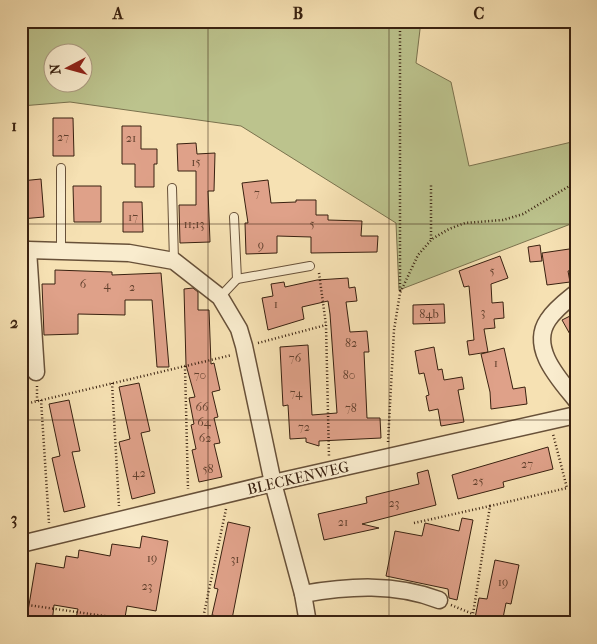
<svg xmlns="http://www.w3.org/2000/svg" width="597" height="644" viewBox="0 0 597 644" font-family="'IM FELL French Canon',serif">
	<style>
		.green { fill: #bcc38d; stroke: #7a724e; fill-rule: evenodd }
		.building { fill: #dfa189; stroke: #392110 }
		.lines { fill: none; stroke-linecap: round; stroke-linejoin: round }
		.lane-casing { stroke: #685139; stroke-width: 10 }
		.street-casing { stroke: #685139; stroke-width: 19 }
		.path { stroke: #392110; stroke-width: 2.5; stroke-dasharray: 1 2.5; stroke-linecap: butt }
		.lane { stroke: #f9ecce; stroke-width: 8 }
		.street { stroke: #f9ecce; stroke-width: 16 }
		.grid { fill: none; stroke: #392110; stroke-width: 1; stroke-opacity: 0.55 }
		.labels { text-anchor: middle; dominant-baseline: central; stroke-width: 4.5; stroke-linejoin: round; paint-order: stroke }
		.number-label { font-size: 12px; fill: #62412e }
		.street-label { font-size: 15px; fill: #392110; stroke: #f9ecce }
		.neatline { fill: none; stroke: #392110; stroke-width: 2 }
		.grid-label { font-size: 16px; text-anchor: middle; font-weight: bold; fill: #392110 }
	</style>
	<rect width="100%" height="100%" fill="#f6e1b3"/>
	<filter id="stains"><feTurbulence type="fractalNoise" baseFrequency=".004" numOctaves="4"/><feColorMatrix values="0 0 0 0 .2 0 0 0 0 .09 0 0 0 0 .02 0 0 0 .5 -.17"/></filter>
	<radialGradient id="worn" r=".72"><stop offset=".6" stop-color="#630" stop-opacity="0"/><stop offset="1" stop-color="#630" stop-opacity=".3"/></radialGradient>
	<!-- green -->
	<path class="green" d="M21 21H421L416 63 451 82 469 166 576 141V222L399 290 396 223 241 126 70 102 21 106ZM52 52H82V82H52Z"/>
	<!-- building -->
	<g class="building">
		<polygon points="53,118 73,118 74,156 53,156"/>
		<polygon points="122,126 141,126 141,149 157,149 157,164 154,164 154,187 135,187 135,164 122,164"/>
		<polygon points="196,143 197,154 215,153 214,191 208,191 210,242 180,243 179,205 196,205 196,171 178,171 177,144"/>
		<polygon points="41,179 44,217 21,219 21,181"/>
		<polygon points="268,180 271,203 296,202 296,200 316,200 316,215 328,215 328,220 362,221 361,236 378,236 377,252 311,253 311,237 277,236 277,253 246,254 245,223 248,223 242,183"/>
		<polygon points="73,186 101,186 101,222 74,222"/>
		<polygon points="123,202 142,202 143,232 123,232"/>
		<polygon points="540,245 542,261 530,262 528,247"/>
		<polygon points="576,248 574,255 576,269 568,271 570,282 547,285 542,253"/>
		<polygon points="500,256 508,278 491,284 492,303 503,302 504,318 494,319 495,328 484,329 488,352 469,355 467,341 474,340 469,286 464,287 459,271"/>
		<polygon points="55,270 112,272 112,275 161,273 169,367 157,367 152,300 125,300 125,315 78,314 78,334 44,335 42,284 55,284"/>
		<polygon points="348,278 349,288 355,287 357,301 346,302 350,332 367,331 369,352 364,352 367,418 380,418 381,438 319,441 319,446 306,442 306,438 290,439 288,405 283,406 280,347 308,345 312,415 337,413 330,314 328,301 302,307 304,319 268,330 262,298 273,296 271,284 284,282 285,287 317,280"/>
		<polygon points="193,288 198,292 198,310 209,310 211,364 214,363 220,390 212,392 218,417 214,418 220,443 214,444 222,477 199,482 192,450 196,449 191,425 194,424 189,398 195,397 186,365 184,289"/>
		<polygon points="444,304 445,323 413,324 413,305"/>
		<polygon points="576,313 576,345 562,320"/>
		<polygon points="434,347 438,370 442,369 444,380 462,377 464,389 458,390 464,422 441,426 438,409 429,411 426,396 429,395 424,373 419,374 415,351"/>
		<polygon points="504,348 513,389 525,387 527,404 491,409 490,392 481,354"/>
		<polygon points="139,383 150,431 141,433 155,493 132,499 119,442 130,439 119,387"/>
		<polygon points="69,400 80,451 72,452 85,507 64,512 52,458 60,456 49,404"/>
		<polygon points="548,447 553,469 503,482 504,487 458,499 452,475"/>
		<polygon points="428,470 436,505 362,524 379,528 324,540 318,514 367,503 366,497 419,484 417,473"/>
		<polygon points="462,518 473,520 457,600 449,598 448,589 386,576 395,531 422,536 425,523 459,531"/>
		<polygon points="228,522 250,527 232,619 212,615 218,589 214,588"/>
		<polygon points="142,536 168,541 156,611 127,606 124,623 75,623 78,609 54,605 52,623 21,623 21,610 28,611 36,563 64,568 66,556 78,558 79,550 110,556 112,544 140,548"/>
		<polygon points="495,560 519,565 511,604 506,603 502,623 474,623 479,598 487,599"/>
	</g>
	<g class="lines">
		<!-- lane casing -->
		<g class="lane-casing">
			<g id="lane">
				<polyline points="61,168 61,251"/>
				<polyline points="172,188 174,261"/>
				<polyline points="237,279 310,266"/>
				<polyline points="220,297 237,279 234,217"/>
			</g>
		</g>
		<!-- street casing -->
		<g class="street-casing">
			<g id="street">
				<polyline points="21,250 28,250 36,372"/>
				<polyline points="28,250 129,253 174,261 220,297 239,329 244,346 273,483 303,594 308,623"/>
				<path d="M576 293C566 301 555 309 548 320 529 348 560 380 576 400"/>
				<polyline points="21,544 273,483 576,415"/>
				<path d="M303 594C349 586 395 583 439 600"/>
			</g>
		</g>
		<!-- path -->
		<g class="path">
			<polyline points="431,239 431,184"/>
			<polyline points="319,273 326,325 329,457"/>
			<polyline points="400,291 400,21"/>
			<polyline points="258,343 326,325"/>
			<polyline points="185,366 188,489"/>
			<polyline points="112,383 119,506"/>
			<polyline points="37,386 37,401"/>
			<polyline points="41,400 49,523"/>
			<polyline points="21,405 232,355"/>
			<polyline points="388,442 394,330 400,293 418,255 432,239 449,229 465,223 503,220 523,214 576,182"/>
			<polyline points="414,523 490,506"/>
			<polyline points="21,604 153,623"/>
			<polyline points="451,605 473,614 490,506 567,488 553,434"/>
			<polyline points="202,623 226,509"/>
			<polyline points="429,623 433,614"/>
		</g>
		<!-- lane -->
		<use href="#lane" class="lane"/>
		<!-- street -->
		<use href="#street" class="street"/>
	</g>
	<!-- grid -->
	<path class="grid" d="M208 21V623M389 21V623M21 224H576M21 420H576"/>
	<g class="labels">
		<!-- number labels -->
		<g class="number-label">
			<text x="63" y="137">27</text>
			<text x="131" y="138">21</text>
			<text x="196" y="162">15</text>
			<text x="257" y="193">7</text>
			<text x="133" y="217">17</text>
			<text x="194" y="224">11;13</text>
			<text x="312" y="224">5</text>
			<text x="261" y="245">9</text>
			<text x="492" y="271">5</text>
			<text x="83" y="284">6</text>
			<text x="107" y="285">4</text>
			<text x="132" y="287">2</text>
			<text x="276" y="304">1</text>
			<text x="483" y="312">3</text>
			<text x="429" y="314">84b</text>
			<text x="351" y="343">82</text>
			<text x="295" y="358">76</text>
			<text x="496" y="363">1</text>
			<text x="200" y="375">70</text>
			<text x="349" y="375">80</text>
			<text x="296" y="393">74</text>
			<text x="202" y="407">66</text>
			<text x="351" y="408">78</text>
			<text x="204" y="422">64</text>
			<text x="304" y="427">72</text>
			<text x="205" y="438">62</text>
			<text x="527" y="464">27</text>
			<text x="208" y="469">58</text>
			<text x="139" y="473">42</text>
			<text x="478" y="481">25</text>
			<text x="394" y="503">23</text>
			<text x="343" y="522">21</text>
			<text x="152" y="558">19</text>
			<text x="235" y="559">31</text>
			<text x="503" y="582">19</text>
			<text x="147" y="586">23</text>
		</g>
		<!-- street labels -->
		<g class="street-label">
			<text transform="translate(298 478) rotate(-13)">BLECKENWEG</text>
		</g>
	</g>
	<!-- margin -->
	<rect width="597" height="644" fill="none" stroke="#f6e1b3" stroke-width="55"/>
	<!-- north arrow -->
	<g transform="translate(68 68) rotate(264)"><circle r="24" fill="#f9ecce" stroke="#ac9b82"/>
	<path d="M0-4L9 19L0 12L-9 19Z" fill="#8f2418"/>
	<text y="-8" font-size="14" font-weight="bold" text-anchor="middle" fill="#392110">N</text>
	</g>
	<rect x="28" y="28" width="542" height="588" class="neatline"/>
	<g class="grid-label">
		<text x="118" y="19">A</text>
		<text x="298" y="19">B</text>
		<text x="479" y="19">C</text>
		<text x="14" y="131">1</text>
		<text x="14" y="328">2</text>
		<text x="14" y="524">3</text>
	</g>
	<rect width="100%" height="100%" filter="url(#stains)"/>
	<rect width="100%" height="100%" fill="url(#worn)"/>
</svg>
